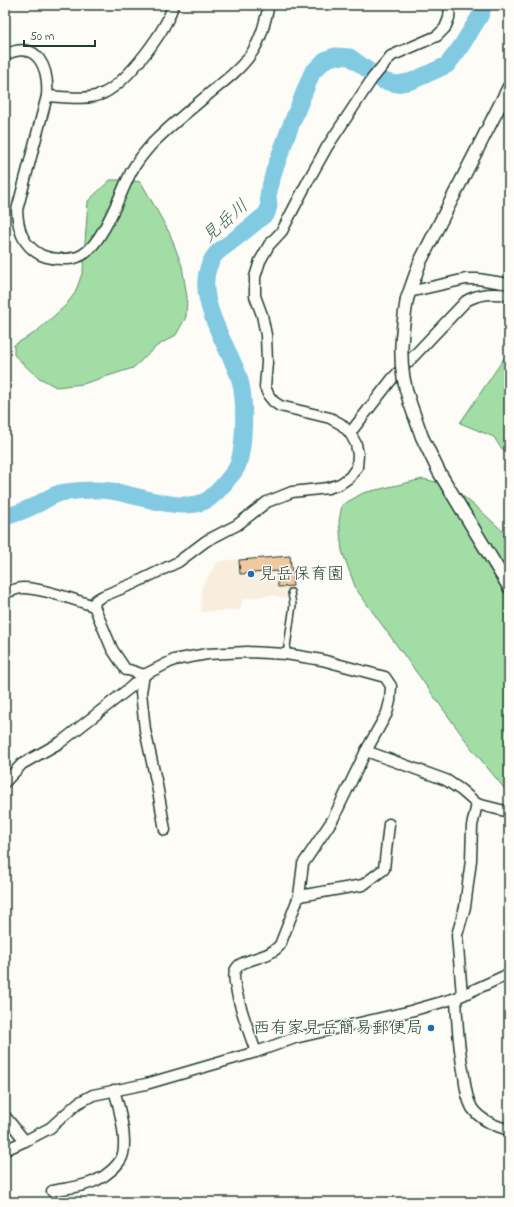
<svg xmlns="http://www.w3.org/2000/svg" width="514" height="1207" viewBox="0 0 514 1207" font-family="'Indie Flower','Klee One',sans-serif">
	<style>
		.built { fill: #f9eddd }
		.green { fill: #a1dda4; stroke: #608d6c }
		.lines { fill: none; stroke-linecap: round; stroke-linejoin: round }
		.river { stroke: #81cae2; stroke-width: 17 }
		.building { fill: #f0c9a0; stroke: #1f3d34 }
		.service-casing { stroke: #1f3d34; stroke-width: 8 }
		.minor-casing { stroke: #1f3d34; stroke-width: 13 }
		.tertiary-casing { stroke: #1f3d34; stroke-width: 15 }
		.service { stroke: #fdfcf7; stroke-width: 5 }
		.minor { stroke: #fdfcf7; stroke-width: 10 }
		.tertiary { stroke: #fdfcf7; stroke-width: 12 }
		.tertiary-bridge-casing { stroke: #1f3d34; stroke-width: 15; stroke-linecap: butt }
		.tertiary-bridge { stroke: #fdfcf7; stroke-width: 12 }
		.poi-dot { fill: #1f6fb2; stroke: #fdfcf7; stroke-width: 1.5 }
		.labels { text-anchor: middle; dominant-baseline: central; stroke-width: 3; stroke-linejoin: round; paint-order: stroke }
		.poi-label { font-size: 17px; fill: #1f3d34; stroke: #fdfcf7; text-anchor: start }
		.water-label { font-size: 18px; font-style: italic; fill: #386060; stroke: #fdfcf7 }
	</style>
	<rect width="100%" height="100%" fill="#fdfcf7"/>
	<filter id="ink" filterUnits="userSpaceOnUse"><feTurbulence type="fractalNoise" baseFrequency=".025" numOctaves="2"/><feDisplacementMap in="SourceGraphic" scale="8" xChannelSelector="R" yChannelSelector="G"/><feConvolveMatrix kernelMatrix="1 2 1 2 8 2 1 2 1" color-interpolation-filters="sRGB"/></filter>
	<g filter="url(#ink)">
		<!-- built -->
		<polygon class="built" points="292,555 294,600 272,595 243,599 240,610 201,612 202,586 218,561"/>
		<!-- green -->
		<g class="green">
			<polygon points="110,180 129,180 141,182 170,234 182,266 187,297 186,317 176,335 157,346 133,368 83,384 56,387 36,376 14,355 14,345 36,332 65,306 75,293 83,271 88,201"/>
			<polygon points="509,351 509,453 500,447 494,437 460,423"/>
			<polygon points="423,479 449,485 480,510 509,537 509,794 472,749 356,589 342,551 339,521 342,505 363,493"/>
		</g>
		<g class="lines">
			<!-- river -->
			<path class="river" d="M5 517C16 514 26 510 36 505 46 500 54 493 66 492 81 490 96 489 111 491 138 495 185 515 209 499 215 494 221 488 226 482 229 477 235 472 237 467 245 448 246 397 239 377 227 343 188 290 215 255 219 250 226 246 231 242 243 233 255 223 267 213L269 206 268 195 274 171 289 130 312 73 325 60 335 56 350 57 383 81 397 84 412 81 447 65 460 48 480 16 484 5"/>
		</g>
		<!-- building -->
		<polygon class="building" points="290,556 293,586 278,587 277,571 240,574 239,560"/>
		<g class="lines">
			<!-- service casing -->
			<g class="service-casing">
				<polyline id="service" points="286,654 293,605 291,592"/>
			</g>
			<!-- minor casing -->
			<g class="minor-casing">
				<g id="minor">
					<path d="M5 55C38 38 49 69 47 96L17 210C18 229 22 245 41 255 48 258 54 259 62 259 69 259 75 259 82 255 103 243 120 194 131 172 136 163 144 153 151 145 169 126 190 110 210 93 226 80 242 68 253 51 262 37 265 21 269 5"/>
					<path d="M47 96C65 97 87 101 104 93 128 81 167 30 173 5"/>
					<polyline points="409,292 466,279 478,279 509,284"/>
					<path d="M350 433 392 379 466 301C480 293 493 293 509 295"/>
					<path d="M5 593C11 591 17 588 23 588 42 588 75 600 94 606"/>
					<polyline points="144,675 129,670 126,670 112,649 94,606 96,600 103,596 135,583 178,562 206,541 237,525 267,502 292,492 328,488 340,484 350,477 357,467 358,455 356,444 350,433 341,424 330,418 280,406 274,402 269,396 265,387 267,362 266,335 262,315 255,296 255,277 260,261 269,245 282,231 309,179 327,147 372,79 391,56 437,36 445,28 449,18 450,5"/>
					<polyline points="144,675 141,692 145,730 157,785 165,830"/>
					<polyline points="366,751 446,780 461,790 477,804 472,826 471,860 465,907 457,935 462,995"/>
					<path d="M5 782 22 764 61 742 131 687 144 675 174 660 207 654 247 652 286 654 322 660 385 677 391 686 390 701 387 713 366 751 333 819 303 864 299 896 280 945C270 957 254 957 241 964 239 965 236 969 235 971 230 982 251 1038 256 1052"/>
					<polyline points="477,804 509,812"/>
					<polyline points="299,896 363,885 384,869 389,824"/>
					<path d="M456 998C457 1024 459 1050 464 1076 465 1086 467 1099 472 1108 481 1121 496 1126 509 1130"/>
					<polyline points="5,1116 25,1141"/>
					<polyline points="5,1150 25,1141 50,1128 78,1103 93,1095 146,1084 256,1052 295,1038 407,1012 456,998 509,974"/>
					<path d="M52 1191C67 1188 84 1187 97 1180 106 1176 118 1166 122 1157 128 1142 119 1105 114 1090"/>
				</g>
			</g>
			<!-- tertiary casing -->
			<g class="tertiary-casing">
				<g id="tertiary">
					<polyline points="407,299 420,262 509,87"/>
					<polyline points="410,403 422,437 439,472 509,587"/>
				</g>
			</g>
			<!-- service -->
			<use href="#service" class="service"/>
			<!-- minor -->
			<use href="#minor" class="minor"/>
			<!-- tertiary -->
			<use href="#tertiary" class="tertiary"/>
			<!-- tertiary-bridge casing -->
			<g class="tertiary-bridge-casing">
				<path id="tertiary-bridge" d="M407 299C401 337 397 366 410 403"/>
			</g>
			<!-- tertiary-bridge -->
			<use href="#tertiary-bridge" class="tertiary-bridge"/>
		</g>
	</g>
	<!-- markers -->
	<g class="poi-dot">
		<circle cx="251" cy="574" r="4"/>
		<circle cx="431" cy="1028" r="4"/>
	</g>
	<g class="labels">
		<!-- poi labels -->
		<g class="poi-label">
			<text x="259" y="574">見岳保育園</text>
			<text x="423" y="1028" text-anchor="end">西有家見岳簡易郵便局</text>
		</g>
		<!-- water labels -->
		<g class="water-label">
			<text transform="translate(226 222) rotate(-41)">見岳川</text>
		</g>
	</g>
	<!-- margin -->
	<rect width="514" height="1207" fill="none" stroke="#fdfcf7" stroke-width="20"/>
	<rect x="10" y="10" width="494" height="1187" fill="none" stroke="#1f3d34" stroke-width="1.5" filter="url(#ink)"/>
	<!-- scale -->
	<path d="M24 40v6h71v-6" fill="none" stroke="#1f3d34" stroke-width="2"/>
	<text x="30" y="40" font-size="12" fill="#1f3d34" stroke="#fdfcf7" stroke-width="3" paint-order="stroke">50 m</text>
</svg>
